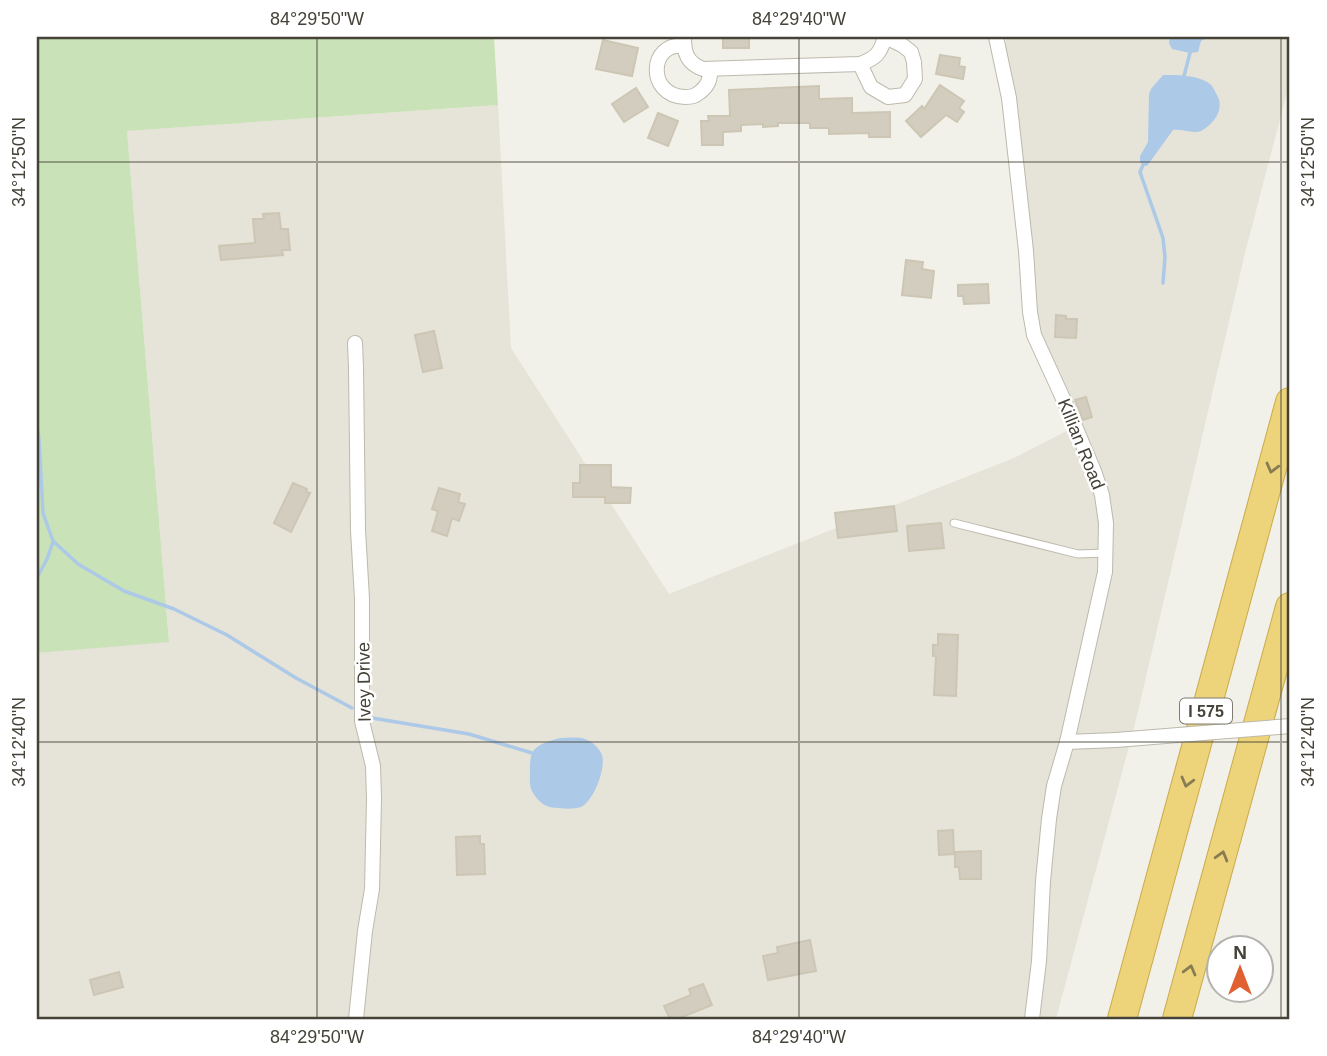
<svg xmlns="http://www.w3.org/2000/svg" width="1327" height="1056" viewBox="0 0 1327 1056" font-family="Arial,sans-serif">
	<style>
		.residential { fill: #e6e3d8 }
		.green { fill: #c9e2b7 }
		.water { fill: #adc9e8 }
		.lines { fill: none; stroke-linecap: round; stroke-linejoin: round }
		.stream { stroke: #adc9e8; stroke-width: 3.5 }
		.building { fill: #d3cdc0; stroke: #cdc6b4; stroke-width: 2 }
		.lane-casing { stroke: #bdb9ad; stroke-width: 9 }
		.street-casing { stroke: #bdb9ad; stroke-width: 16 }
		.highway-casing { stroke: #caaa4b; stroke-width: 30 }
		.lane { stroke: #fff; stroke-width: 7 }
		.street { stroke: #fff; stroke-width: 14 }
		.highway { stroke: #edd37a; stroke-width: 28 }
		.street-bridge-casing { stroke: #bdb9ad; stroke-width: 16; stroke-linecap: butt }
		.street-bridge { stroke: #fff; stroke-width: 14 }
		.oneway { stroke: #887c52 }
		.ticks { fill: none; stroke: #454238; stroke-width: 2; stroke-opacity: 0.45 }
		.labels { text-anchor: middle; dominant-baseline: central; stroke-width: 5; stroke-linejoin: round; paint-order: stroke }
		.shield { fill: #fff; stroke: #7d7b74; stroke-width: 2 }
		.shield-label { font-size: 16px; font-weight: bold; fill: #454238 }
		.street-label { font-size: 18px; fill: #454238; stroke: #fff }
		.neatline { fill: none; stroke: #454238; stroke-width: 2.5 }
		.ticks-label { font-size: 18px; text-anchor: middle; fill: #454238 }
	</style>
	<rect width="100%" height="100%" fill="#f2f1e9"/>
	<!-- residential -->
	<polygon class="residential" points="1006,37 1290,37 1290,81 1246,249 1135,724 1056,1019 37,1019 37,653 169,641 127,131 498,105 511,348 669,594 1014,458 1080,424 1034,332 1025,256 1025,175 1006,59"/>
	<!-- green -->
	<polygon class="green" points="37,37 494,37 498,105 127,131 169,642 37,653"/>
	<!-- water -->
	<g class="water">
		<polygon points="1170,37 1208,37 1201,41 1198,52 1190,53 1172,49 1169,43"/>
		<path d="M1163 75C1177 75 1196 75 1207 82 1213 85 1214 90 1217 95 1225 109 1214 124 1201 131 1193 134 1182 129 1173 130L1147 166 1143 165 1140 162V156L1148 142 1149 94 1151 89Z"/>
		<path d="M560 738C569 738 580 736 587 740 593 742 600 749 602 755 606 768 594 801 581 807 575 809 566 809 559 808 547 808 540 804 533 793 529 787 530 780 530 773 529 746 537 745 560 738Z"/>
	</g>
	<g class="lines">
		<!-- stream -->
		<g class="stream">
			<polyline points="1184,76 1190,53"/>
			<polyline points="1143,165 1140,172 1163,238 1165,257 1163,283"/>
			<polyline points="37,427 39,439 43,513 53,541 78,564 124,591 174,609 227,635 296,678 352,708"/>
			<polyline points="37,578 47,559 53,542"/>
			<polyline points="372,718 469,734 532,753"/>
		</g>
	</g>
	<!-- building -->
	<g class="building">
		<rect x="723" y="37" width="26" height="11"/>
		<polygon points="603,40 638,48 632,76 596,69"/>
		<polygon points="940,55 960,58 959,66 965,67 963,79 936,74"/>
		<polygon points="940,85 964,101 959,108 964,112 957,122 946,115 921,137 906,121 922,106 924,109"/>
		<polygon points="819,86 819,99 852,98 852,113 890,112 890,137 869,137 869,133 829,134 829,128 810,128 810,123 778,123 778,126 763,127 763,124 741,125 741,131 723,132 723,145 702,145 701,121 709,121 708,116 730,116 729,90"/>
		<polygon points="636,88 648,107 624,122 612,104"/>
		<polygon points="658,113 678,121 668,146 648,138"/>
		<polygon points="279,213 281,229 288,229 290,250 282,250 283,255 221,260 219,246 255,243 253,219 264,219 263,214"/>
		<polygon points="906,260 923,262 922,269 934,271 931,298 902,295"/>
		<polygon points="988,284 989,303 964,304 963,296 958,296 958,285"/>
		<polygon points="1056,315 1066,316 1066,319 1077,319 1076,338 1055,337"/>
		<polygon points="434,331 442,368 423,372 415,335"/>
		<polygon points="1086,397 1092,417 1083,420 1075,400"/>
		<polygon points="580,465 611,465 611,487 631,488 630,503 605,503 605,497 573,497 573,483 580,483"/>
		<polygon points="293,483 307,489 306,492 310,493 291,532 274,523"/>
		<polygon points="439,488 460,494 458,502 465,504 459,521 452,518 447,536 432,531 438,511 432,509"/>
		<polygon points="894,506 897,531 838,538 835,513"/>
		<polygon points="941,523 944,548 909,551 907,526"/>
		<polygon points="938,634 958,635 956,696 934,695 936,656 933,656 933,645 938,645"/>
		<polygon points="953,830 954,854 939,855 938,831"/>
		<polygon points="480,836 480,844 484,844 485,874 457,875 456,837"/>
		<polygon points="981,851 981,879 960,879 959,867 955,867 955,852"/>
		<polygon points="810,940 816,971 768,980 763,956 778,953 777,947"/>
		<polygon points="119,972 123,987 94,995 90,980"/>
		<polygon points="703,984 712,1005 677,1019 670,1019 664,1006 691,995 689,989"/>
	</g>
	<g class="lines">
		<!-- lane casing -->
		<g class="lane-casing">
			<polyline id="lane" points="954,523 1078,554 1106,553"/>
		</g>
		<!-- street casing -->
		<g class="street-casing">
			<g id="street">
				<path d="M684 37C684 53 687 63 703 69L860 64C876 58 880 54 885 37"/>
				<polyline points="996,37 1009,98 1026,251 1030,312 1034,335 1066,405 1094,471 1102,495 1106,523 1105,572 1067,742 1054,786 1049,819 1043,881 1039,961 1032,1019"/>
				<path d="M684 46C649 41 646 96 685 97 692 97 695 96 700 92 708 86 711 79 710 69"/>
				<polyline points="860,64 871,87 888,97 905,95 915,79 914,62 911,52 902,45 885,37"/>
				<polyline points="355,343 356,367 358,530 362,599 362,721 373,766 374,799 372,889 365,931 356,1019"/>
				<polyline points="1067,742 1116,740"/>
			</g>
		</g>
		<!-- highway casing -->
		<g class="highway-casing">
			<g id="highway">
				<polyline points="1122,1019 1290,402"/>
				<polyline points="1177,1019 1290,607"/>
			</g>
		</g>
		<!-- lane -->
		<use href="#lane" class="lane"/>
		<!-- street -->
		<use href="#street" class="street"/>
		<!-- highway -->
		<use href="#highway" class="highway"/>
		<!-- street-bridge casing -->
		<g class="street-bridge-casing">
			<polyline id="street-bridge" points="1116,740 1290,726"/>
		</g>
		<!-- street-bridge -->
		<use href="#street-bridge" class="street-bridge"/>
	</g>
	<!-- one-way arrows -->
	<defs><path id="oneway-chevron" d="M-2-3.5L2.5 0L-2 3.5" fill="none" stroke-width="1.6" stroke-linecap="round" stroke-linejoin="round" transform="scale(1.75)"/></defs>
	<g class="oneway">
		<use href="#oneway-chevron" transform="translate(1272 468) rotate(105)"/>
		<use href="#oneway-chevron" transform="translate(1187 782) rotate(105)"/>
		<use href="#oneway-chevron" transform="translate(1222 856) rotate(-74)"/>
		<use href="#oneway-chevron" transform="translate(1190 970) rotate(-75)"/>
	</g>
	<!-- ticks -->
	<path class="ticks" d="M317 37V1019M799 37V1019M1281 37V1019M37 162H1290M37 742H1290"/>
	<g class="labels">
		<!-- shield labels -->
		<rect class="shield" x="1180" y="698.5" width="52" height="25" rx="5"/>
		<g class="shield-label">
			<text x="1206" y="711">I 575</text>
		</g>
		<!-- street labels -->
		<g class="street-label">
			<text transform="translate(1081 444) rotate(68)">Killian Road</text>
			<text transform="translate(364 682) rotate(-91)">Ivey Drive</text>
		</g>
	</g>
	<!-- border -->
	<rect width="1327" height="1056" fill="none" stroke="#ffffff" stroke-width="77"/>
	<!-- north arrow -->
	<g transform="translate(1240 969)"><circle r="33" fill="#ffffff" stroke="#b5b3af" stroke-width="2"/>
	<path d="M0-5L12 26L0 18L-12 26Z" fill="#e06032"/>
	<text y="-10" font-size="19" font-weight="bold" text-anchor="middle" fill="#454238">N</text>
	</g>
	<rect x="38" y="38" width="1250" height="980" class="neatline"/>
	<g class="ticks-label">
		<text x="317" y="25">84°29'50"W</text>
		<text x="799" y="25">84°29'40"W</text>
		<text transform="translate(19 162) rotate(-90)" y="6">34°12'50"N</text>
		<text transform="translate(1308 162) rotate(-90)" y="6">34°12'50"N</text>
		<text transform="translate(19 742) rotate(-90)" y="6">34°12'40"N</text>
		<text transform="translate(1308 742) rotate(-90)" y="6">34°12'40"N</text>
		<text x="317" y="1043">84°29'50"W</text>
		<text x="799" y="1043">84°29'40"W</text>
	</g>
</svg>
